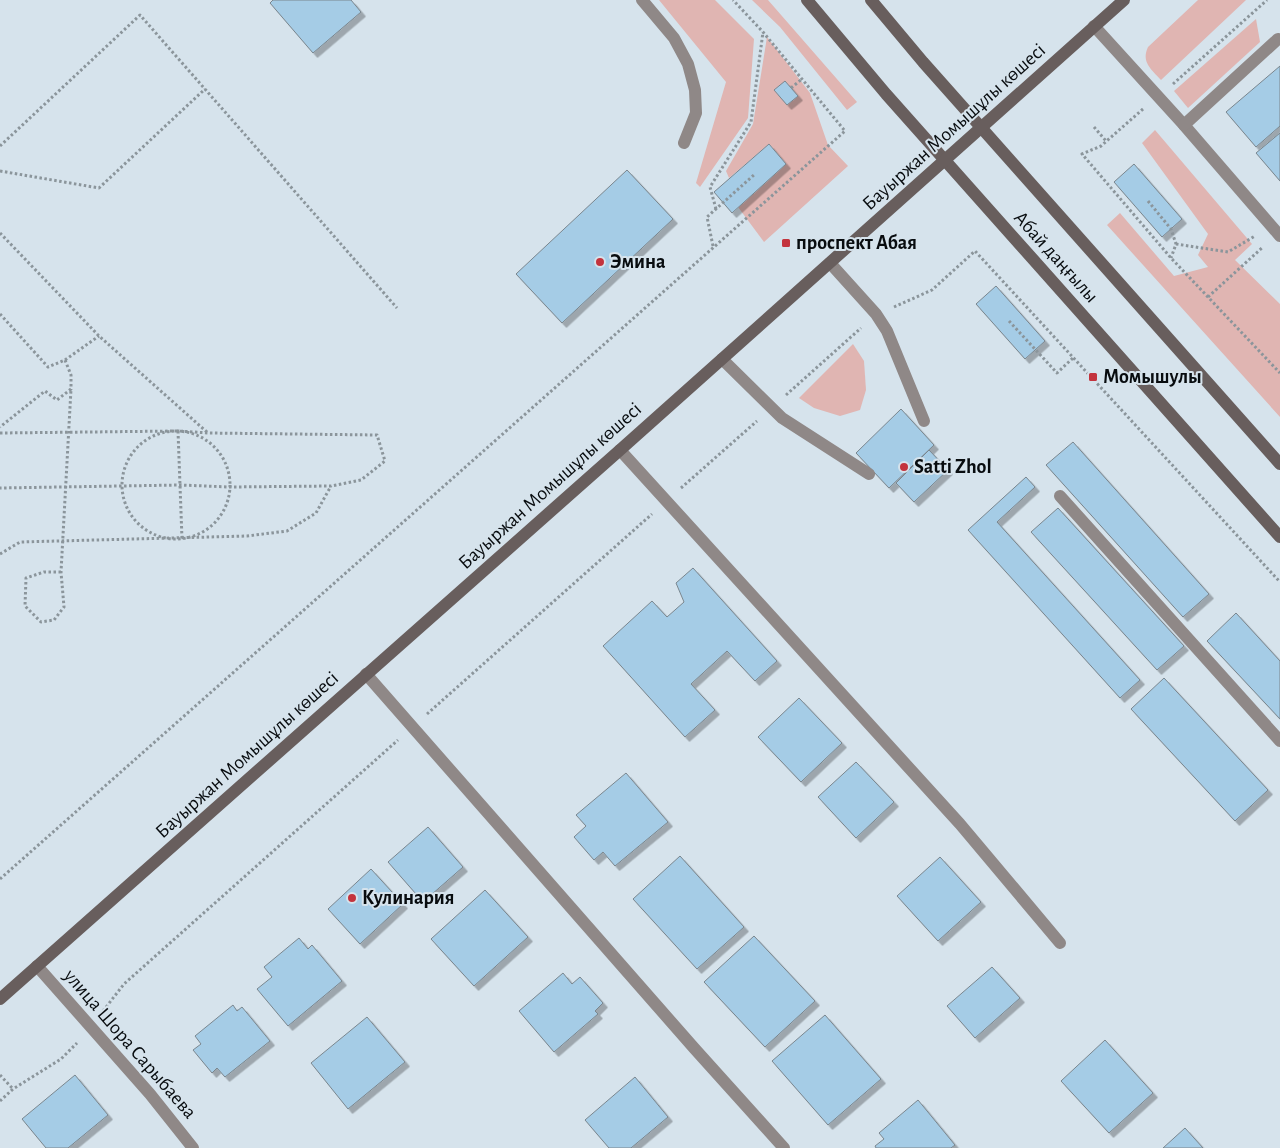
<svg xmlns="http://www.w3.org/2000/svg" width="1280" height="1148" viewBox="0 0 1280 1148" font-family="'Alegreya Sans',sans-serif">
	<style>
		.green { fill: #e0b5b2 }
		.building { fill: #a5cce6; stroke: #7a868e; filter: url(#shadow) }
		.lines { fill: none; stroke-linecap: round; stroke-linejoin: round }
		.path { stroke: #8b959b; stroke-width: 3; stroke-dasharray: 2.5 2.5; stroke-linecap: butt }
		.lane { stroke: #8f8887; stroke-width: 12 }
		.street { stroke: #8f8887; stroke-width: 12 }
		.secondary { stroke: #685e5d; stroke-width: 12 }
		.poi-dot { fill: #c3333d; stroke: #d6e3ec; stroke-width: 2 }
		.labels { text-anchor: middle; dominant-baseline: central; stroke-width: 4; stroke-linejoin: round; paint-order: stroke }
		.street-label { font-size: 20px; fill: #080c0f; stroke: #d6e3ec }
		.poi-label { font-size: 20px; font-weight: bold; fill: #080c0f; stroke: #d6e3ec; text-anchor: start }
	</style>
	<defs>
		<filter id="shadow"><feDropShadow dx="4.5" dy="4.5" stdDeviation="0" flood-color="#0004"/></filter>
	</defs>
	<rect width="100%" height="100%" fill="#d6e3ec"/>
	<!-- green -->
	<g class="green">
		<polygon points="659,0 715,0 754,39 748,118 700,187 696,183 726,82"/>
		<polygon points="752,0 768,0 857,102 847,110 780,27"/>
		<path d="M1198 0H1246L1161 80C1151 69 1141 62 1148 47Z"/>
		<polygon points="1256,19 1260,42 1188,108 1174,91"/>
		<polygon points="767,37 810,93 828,145 848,166 764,242 738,207 786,164 769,144 729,178 726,171 753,124"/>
		<polygon points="1155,130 1252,244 1235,260 1280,304 1280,417 1107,225 1120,213 1174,276 1208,267 1198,255 1208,234 1142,143"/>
		<polygon points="853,344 864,361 866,390 860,410 840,416 814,408 799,398"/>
	</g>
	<!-- building -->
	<g class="building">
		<polygon points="273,0 351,0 361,12 313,53 270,3"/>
		<polygon points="1280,66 1280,126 1256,147 1226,112"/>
		<polygon points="785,81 798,96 787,105 774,90"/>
		<polygon points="1280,133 1280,181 1256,153"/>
		<polygon points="769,144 786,164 732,213 714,192"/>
		<polygon points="1134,164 1182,219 1162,237 1114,182"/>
		<polygon points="627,170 673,219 562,323 516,274"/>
		<polygon points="996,286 1045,341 1025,359 976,304"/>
		<polygon points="901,409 934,445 889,488 856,453"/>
		<polygon points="1073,442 1209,594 1183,617 1046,465"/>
		<polygon points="929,450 948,470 914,502 896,483"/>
		<polygon points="1026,477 1035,487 997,522 1140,680 1120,698 968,530"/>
		<polygon points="1058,508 1184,646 1157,670 1031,532"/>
		<polygon points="693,568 777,661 755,681 727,651 691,684 715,710 685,737 603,646 652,601 667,617 684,602 676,583"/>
		<polygon points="1236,613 1280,661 1280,719 1207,641"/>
		<polygon points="1164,678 1268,790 1235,821 1131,709"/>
		<polygon points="799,698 842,743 801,782 758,737"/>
		<polygon points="856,762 894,802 856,838 818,797"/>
		<polygon points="626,773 668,822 615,866 603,852 594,860 574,837 586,826 576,815"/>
		<polygon points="428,827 463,867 423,902 388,862"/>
		<polygon points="680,856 744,927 697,969 633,899"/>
		<polygon points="940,857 981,902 938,941 897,896"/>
		<polygon points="371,869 403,904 360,944 328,909"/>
		<polygon points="485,890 528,937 474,986 431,939"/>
		<polygon points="754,936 815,1001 765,1047 704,982"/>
		<polygon points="299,938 308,949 312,945 342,981 288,1026 257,989 272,977 264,967"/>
		<polygon points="992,967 1020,998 975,1038 947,1006"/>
		<polygon points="563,973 572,984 580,977 603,1003 595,1011 598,1014 554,1052 519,1011"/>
		<polygon points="233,1005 237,1011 242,1007 270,1041 225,1077 217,1068 212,1073 193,1050 201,1044 195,1036"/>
		<polygon points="825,1015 881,1079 828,1125 772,1061"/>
		<polygon points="367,1017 405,1062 348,1109 311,1063"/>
		<polygon points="1105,1040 1153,1093 1109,1133 1061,1081"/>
		<polygon points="75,1075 108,1115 68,1148 46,1148 22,1119"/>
		<polygon points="635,1077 668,1117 631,1148 609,1148 585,1120"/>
		<polygon points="918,1100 955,1145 951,1148 876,1148 875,1146 884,1139 879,1133"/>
		<polygon points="1185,1128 1203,1148 1163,1148"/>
	</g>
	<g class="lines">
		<!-- path -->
		<g class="path">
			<polyline points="1173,84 1267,0"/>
			<polyline points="791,88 802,79"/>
			<polyline points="1143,109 1101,146 1082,154 1171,258 1280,373"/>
			<polyline points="1094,127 1106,141"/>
			<polyline points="0,146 140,15 397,308"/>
			<polyline points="0,171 99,188 205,89"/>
			<polyline points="1148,201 1171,229 1176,244 1171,258"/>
			<polyline points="716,209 710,187 751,122 763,32"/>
			<polyline points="0,233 99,336 208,433"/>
			<polyline points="1176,244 1228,252 1255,236"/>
			<polyline points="713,246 707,217 755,174"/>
			<polyline points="1208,297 1263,247"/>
			<polyline points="894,307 932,290 975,251 1280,582"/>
			<polyline points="0,314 48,367 65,360 71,375 71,389 57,400 45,391 0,427"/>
			<polyline points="1009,321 1057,373 1074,357"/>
			<polyline points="65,360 99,336"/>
			<polyline points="786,395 861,328"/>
			<polyline points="178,431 182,539"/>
			<circle cx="176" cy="485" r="54"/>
			<polyline points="0,433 178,431 209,433 377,435 385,461 361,480 331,486 229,487 181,485 0,488"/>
			<polyline points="681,488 757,421"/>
			<polyline points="0,554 20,542 247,536 287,531 316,513 331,486"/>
			<polyline points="61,572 44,572 26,578 25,606 41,622 54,620 64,607 61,572 71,389"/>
			<polyline points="427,714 652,514"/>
			<polyline points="0,879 845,131 763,32 733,0"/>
			<polyline points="103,1011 124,984 398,740"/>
			<polyline points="0,1075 13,1089"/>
			<polyline points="0,1101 13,1089 61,1059 77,1043"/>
		</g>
		<!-- lane -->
		<g class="lane">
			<polyline points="1094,26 1184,125 1280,236"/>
			<polyline points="1184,125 1278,39"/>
			<polyline points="830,263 876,314 887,331 924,421"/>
			<polyline points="722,359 782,418 869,474"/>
			<polyline points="1060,496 1280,741"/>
		</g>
		<!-- street -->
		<g class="street">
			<polyline points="642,0 674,38 688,64 695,90 696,113 684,143"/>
			<polyline points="620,450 960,824 1060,943"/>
			<polyline points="366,674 694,1048 784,1148"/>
			<polyline points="37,966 150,1094 193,1148"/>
		</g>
		<!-- secondary -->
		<g class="secondary">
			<polyline points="807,0 886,94 1280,537"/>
			<polyline points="871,0 923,62 1280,464"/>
			<polyline points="0,999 620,450 1124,0"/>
		</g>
	</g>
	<!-- markers -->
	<g class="poi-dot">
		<rect x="781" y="238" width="10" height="10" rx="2.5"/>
		<circle cx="600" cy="262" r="5"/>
		<rect x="1088" y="372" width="10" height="10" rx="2.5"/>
		<circle cx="904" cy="467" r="5"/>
		<circle cx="352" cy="898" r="5"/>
	</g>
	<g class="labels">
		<!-- street labels -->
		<g class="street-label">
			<text transform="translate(954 127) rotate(-42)">Бауыржан Момышұлы көшесі</text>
			<text transform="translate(1056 257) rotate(48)">Абай даңғылы</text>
			<text transform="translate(550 486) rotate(-42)">Бауыржан Момышұлы көшесі</text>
			<text transform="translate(247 755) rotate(-42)">Бауыржан Момышұлы көшесі</text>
			<text transform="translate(130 1044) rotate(49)">улица Шора Сарыбаева</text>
		</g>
		<!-- poi labels -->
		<g class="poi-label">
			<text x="796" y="243">проспект Абая</text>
			<text x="610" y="262">Эмина</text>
			<text x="1103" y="377">Момышулы</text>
			<text x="914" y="467">Satti Zhol</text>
			<text x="362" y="898">Кулинария</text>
		</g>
	</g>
</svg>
